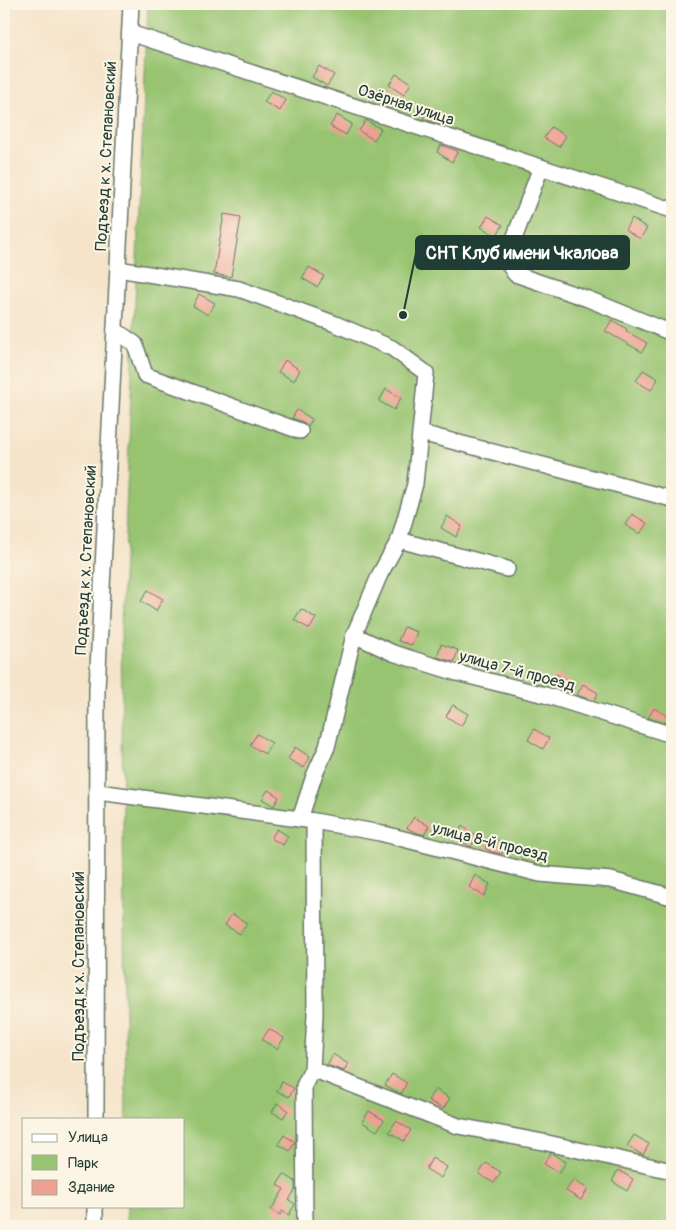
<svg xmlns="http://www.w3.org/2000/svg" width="676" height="1230" viewBox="0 0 676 1230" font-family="Pangolin,sans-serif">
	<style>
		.green { fill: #98c471; stroke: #5c8052 }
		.building { fill: #ed9f90 }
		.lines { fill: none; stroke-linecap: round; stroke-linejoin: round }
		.minor-casing { stroke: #6a7768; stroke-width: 18 }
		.minor { stroke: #fff; stroke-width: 15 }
		.labels { text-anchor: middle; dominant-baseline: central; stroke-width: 4; stroke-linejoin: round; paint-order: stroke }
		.street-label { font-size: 16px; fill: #1f3d34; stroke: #fcf5e5 }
		.leader { fill: none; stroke: #1f3d34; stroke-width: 2 }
		.callout-dot { fill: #1f3d34; stroke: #fcf5e5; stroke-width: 2 }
		.callout { fill: #1f3d34; stroke: #1f3d34; stroke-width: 2 }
		.callout-label { font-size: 18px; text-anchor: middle; font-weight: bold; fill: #fff }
	</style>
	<rect width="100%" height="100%" fill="#fcf5e5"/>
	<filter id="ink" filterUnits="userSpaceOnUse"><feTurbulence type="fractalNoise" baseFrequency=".02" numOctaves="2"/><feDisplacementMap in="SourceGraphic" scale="10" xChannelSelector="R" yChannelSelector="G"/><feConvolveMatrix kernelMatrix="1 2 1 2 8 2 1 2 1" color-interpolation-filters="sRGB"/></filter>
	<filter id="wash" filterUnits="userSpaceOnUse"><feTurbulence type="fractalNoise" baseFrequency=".0096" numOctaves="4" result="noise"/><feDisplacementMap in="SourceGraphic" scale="20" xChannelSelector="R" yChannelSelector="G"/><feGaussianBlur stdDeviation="1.12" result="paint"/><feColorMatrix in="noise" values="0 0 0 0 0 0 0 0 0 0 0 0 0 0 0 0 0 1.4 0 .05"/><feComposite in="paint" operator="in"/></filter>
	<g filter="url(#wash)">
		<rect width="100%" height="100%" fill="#f5e4ca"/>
		<!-- green -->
		<polygon class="green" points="148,4 672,4 672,1226 127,1226 127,1206 184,1206 184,1119 126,1119 121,627"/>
		<g id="blocks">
			<!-- building -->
			<g class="building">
				<polygon points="319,66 334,75 327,86 312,77"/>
				<polygon points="396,74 411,83 404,95 389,85"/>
				<polygon points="271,91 286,100 280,111 264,102"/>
				<polygon points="429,107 445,116 440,124 423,119"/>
				<polygon points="337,115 352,124 346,135 330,126"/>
				<polygon points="366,120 381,129 374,140 359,131"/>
				<polygon points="551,127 566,136 559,147 544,138"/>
				<polygon points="441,145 458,151 452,162 437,152"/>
				<polygon points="224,214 241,217 231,277 214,274"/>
				<polygon points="488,216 503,225 496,236 481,227"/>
				<polygon points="632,218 647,228 640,239 625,229"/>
				<polygon points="309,267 324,276 317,287 302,278"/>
				<polygon points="199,294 215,303 208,315 193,306"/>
				<polygon points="612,320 627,329 626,331 647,343 642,352 605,331"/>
				<polygon points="285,360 300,370 294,381 278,372"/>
				<polygon points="643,370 658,379 651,390 636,381"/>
				<polygon points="386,389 401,398 394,410 379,401"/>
				<polygon points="297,410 312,419 308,426 303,422 292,418"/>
				<polygon points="632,514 647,523 640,534 625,525"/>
				<polygon points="447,516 462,526 456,537 441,528"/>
				<polygon points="148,590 163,599 156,611 141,601"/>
				<polygon points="301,609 316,618 310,629 294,620"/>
				<polygon points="404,627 417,632 412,645 398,641"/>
				<polygon points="441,644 458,650 454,662 437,657"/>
				<polygon points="556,674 571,683 566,692 549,685"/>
				<polygon points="583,684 598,693 594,701 577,695"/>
				<polygon points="453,705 468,714 461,726 446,716"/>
				<polygon points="654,708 669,717 665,723 648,718"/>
				<polygon points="534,729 549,738 543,749 528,740"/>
				<polygon points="257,734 272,743 265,754 250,745"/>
				<polygon points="295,747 310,757 304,768 288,759"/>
				<polygon points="268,790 279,797 274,806 262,799"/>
				<polygon points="414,817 429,826 424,835 415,832 407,828"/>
				<polygon points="462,826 477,836 471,847 456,838"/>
				<polygon points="277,829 288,836 283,845 271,838"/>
				<polygon points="492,837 507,846 502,854 492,852 485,848"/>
				<polygon points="475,875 490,884 484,896 469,887"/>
				<polygon points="232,914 247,923 240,934 225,925"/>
				<polygon points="269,1029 284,1038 277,1049 262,1040"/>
				<polygon points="333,1054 348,1064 344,1071 327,1065"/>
				<polygon points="392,1074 407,1083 401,1094 385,1085"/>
				<polygon points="282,1082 294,1088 289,1097 277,1091"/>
				<polygon points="435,1089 450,1098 443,1109 428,1100"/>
				<polygon points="277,1103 288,1110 283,1118 272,1112"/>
				<polygon points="369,1111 384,1120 377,1131 362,1122"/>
				<polygon points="396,1121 411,1130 404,1141 389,1132"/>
				<polygon points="284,1135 295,1142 290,1151 278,1144"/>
				<polygon points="634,1135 649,1144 643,1155 627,1146"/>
				<polygon points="551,1153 566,1162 559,1173 544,1164"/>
				<polygon points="432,1158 447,1167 441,1178 426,1169"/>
				<polygon points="486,1163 501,1172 494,1183 479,1174"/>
				<polygon points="618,1170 633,1179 627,1191 612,1181"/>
				<polygon points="284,1174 295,1181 295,1190 289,1200 295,1204 289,1215 282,1211 280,1215 271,1210 284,1189 277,1185"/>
				<polygon points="573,1180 588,1189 581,1200 566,1191"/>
			</g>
		</g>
	</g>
	<g filter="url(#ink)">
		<use href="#blocks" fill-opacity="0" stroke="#6a7768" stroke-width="1"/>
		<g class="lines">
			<!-- minor casing -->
			<g class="minor-casing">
				<g id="minor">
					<polyline points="130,33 672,210"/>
					<polyline points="541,167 506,260 515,274 588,299 672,333"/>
					<polyline points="118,269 239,289 333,323 392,348 426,373 415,484 399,540 380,574 354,635 327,747 314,776 300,819"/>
					<polyline points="115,330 135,344 145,375 300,431"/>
					<polyline points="421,433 672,499"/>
					<polyline points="399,540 507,569"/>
					<polyline points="354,635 393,653 457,673 545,695 672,735"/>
					<polyline points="98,792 314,821 380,833 540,874 611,880 672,897"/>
					<polyline points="312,1069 458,1126 543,1142 672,1171"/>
					<polyline points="96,1119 97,689 131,4"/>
					<polyline points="95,1226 95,1206"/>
					<polyline points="305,1226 304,1086 312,1069 315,1015 314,821"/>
				</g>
			</g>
			<!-- minor -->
			<use href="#minor" class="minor"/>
		</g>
	</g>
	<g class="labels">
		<!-- street labels -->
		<g class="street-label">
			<text transform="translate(406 105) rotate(18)">Озёрная улица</text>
			<text transform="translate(106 156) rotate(-87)">Подъезд к х. Степановский</text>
			<text transform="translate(86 560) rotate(-87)">Подъезд к х. Степановский</text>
			<text transform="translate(517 671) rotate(15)">улица 7-й проезд</text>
			<text transform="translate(490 842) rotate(14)">улица 8-й проезд</text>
			<text transform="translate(79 966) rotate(-90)">Подъезд к х. Степановский</text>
		</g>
	</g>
	<!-- callouts -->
	<path class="leader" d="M403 315L416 253"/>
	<circle class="callout-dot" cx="403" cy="315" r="5"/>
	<rect class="callout" x="416" y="236" width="213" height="33" rx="5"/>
	<g class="callout-label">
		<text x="522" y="259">СНТ Клуб имени Чкалова</text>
	</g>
	<!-- margin -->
	<rect width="676" height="1230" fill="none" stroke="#fcf5e5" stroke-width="20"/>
	<!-- legend -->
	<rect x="22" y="1118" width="162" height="90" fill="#fcf5e5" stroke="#a4ab9e"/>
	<rect x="32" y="1134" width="25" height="8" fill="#ffffff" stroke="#a4ab9e"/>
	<text x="68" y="1142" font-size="15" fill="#1f3d34">Улица</text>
	<rect x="32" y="1155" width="25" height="15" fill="#98c471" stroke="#a4ab9e"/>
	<text x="68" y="1168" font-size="15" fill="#1f3d34">Парк</text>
	<rect x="32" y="1180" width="25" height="15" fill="#ed9f90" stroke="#a4ab9e"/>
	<text x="68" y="1192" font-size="15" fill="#1f3d34">Здание</text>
</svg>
